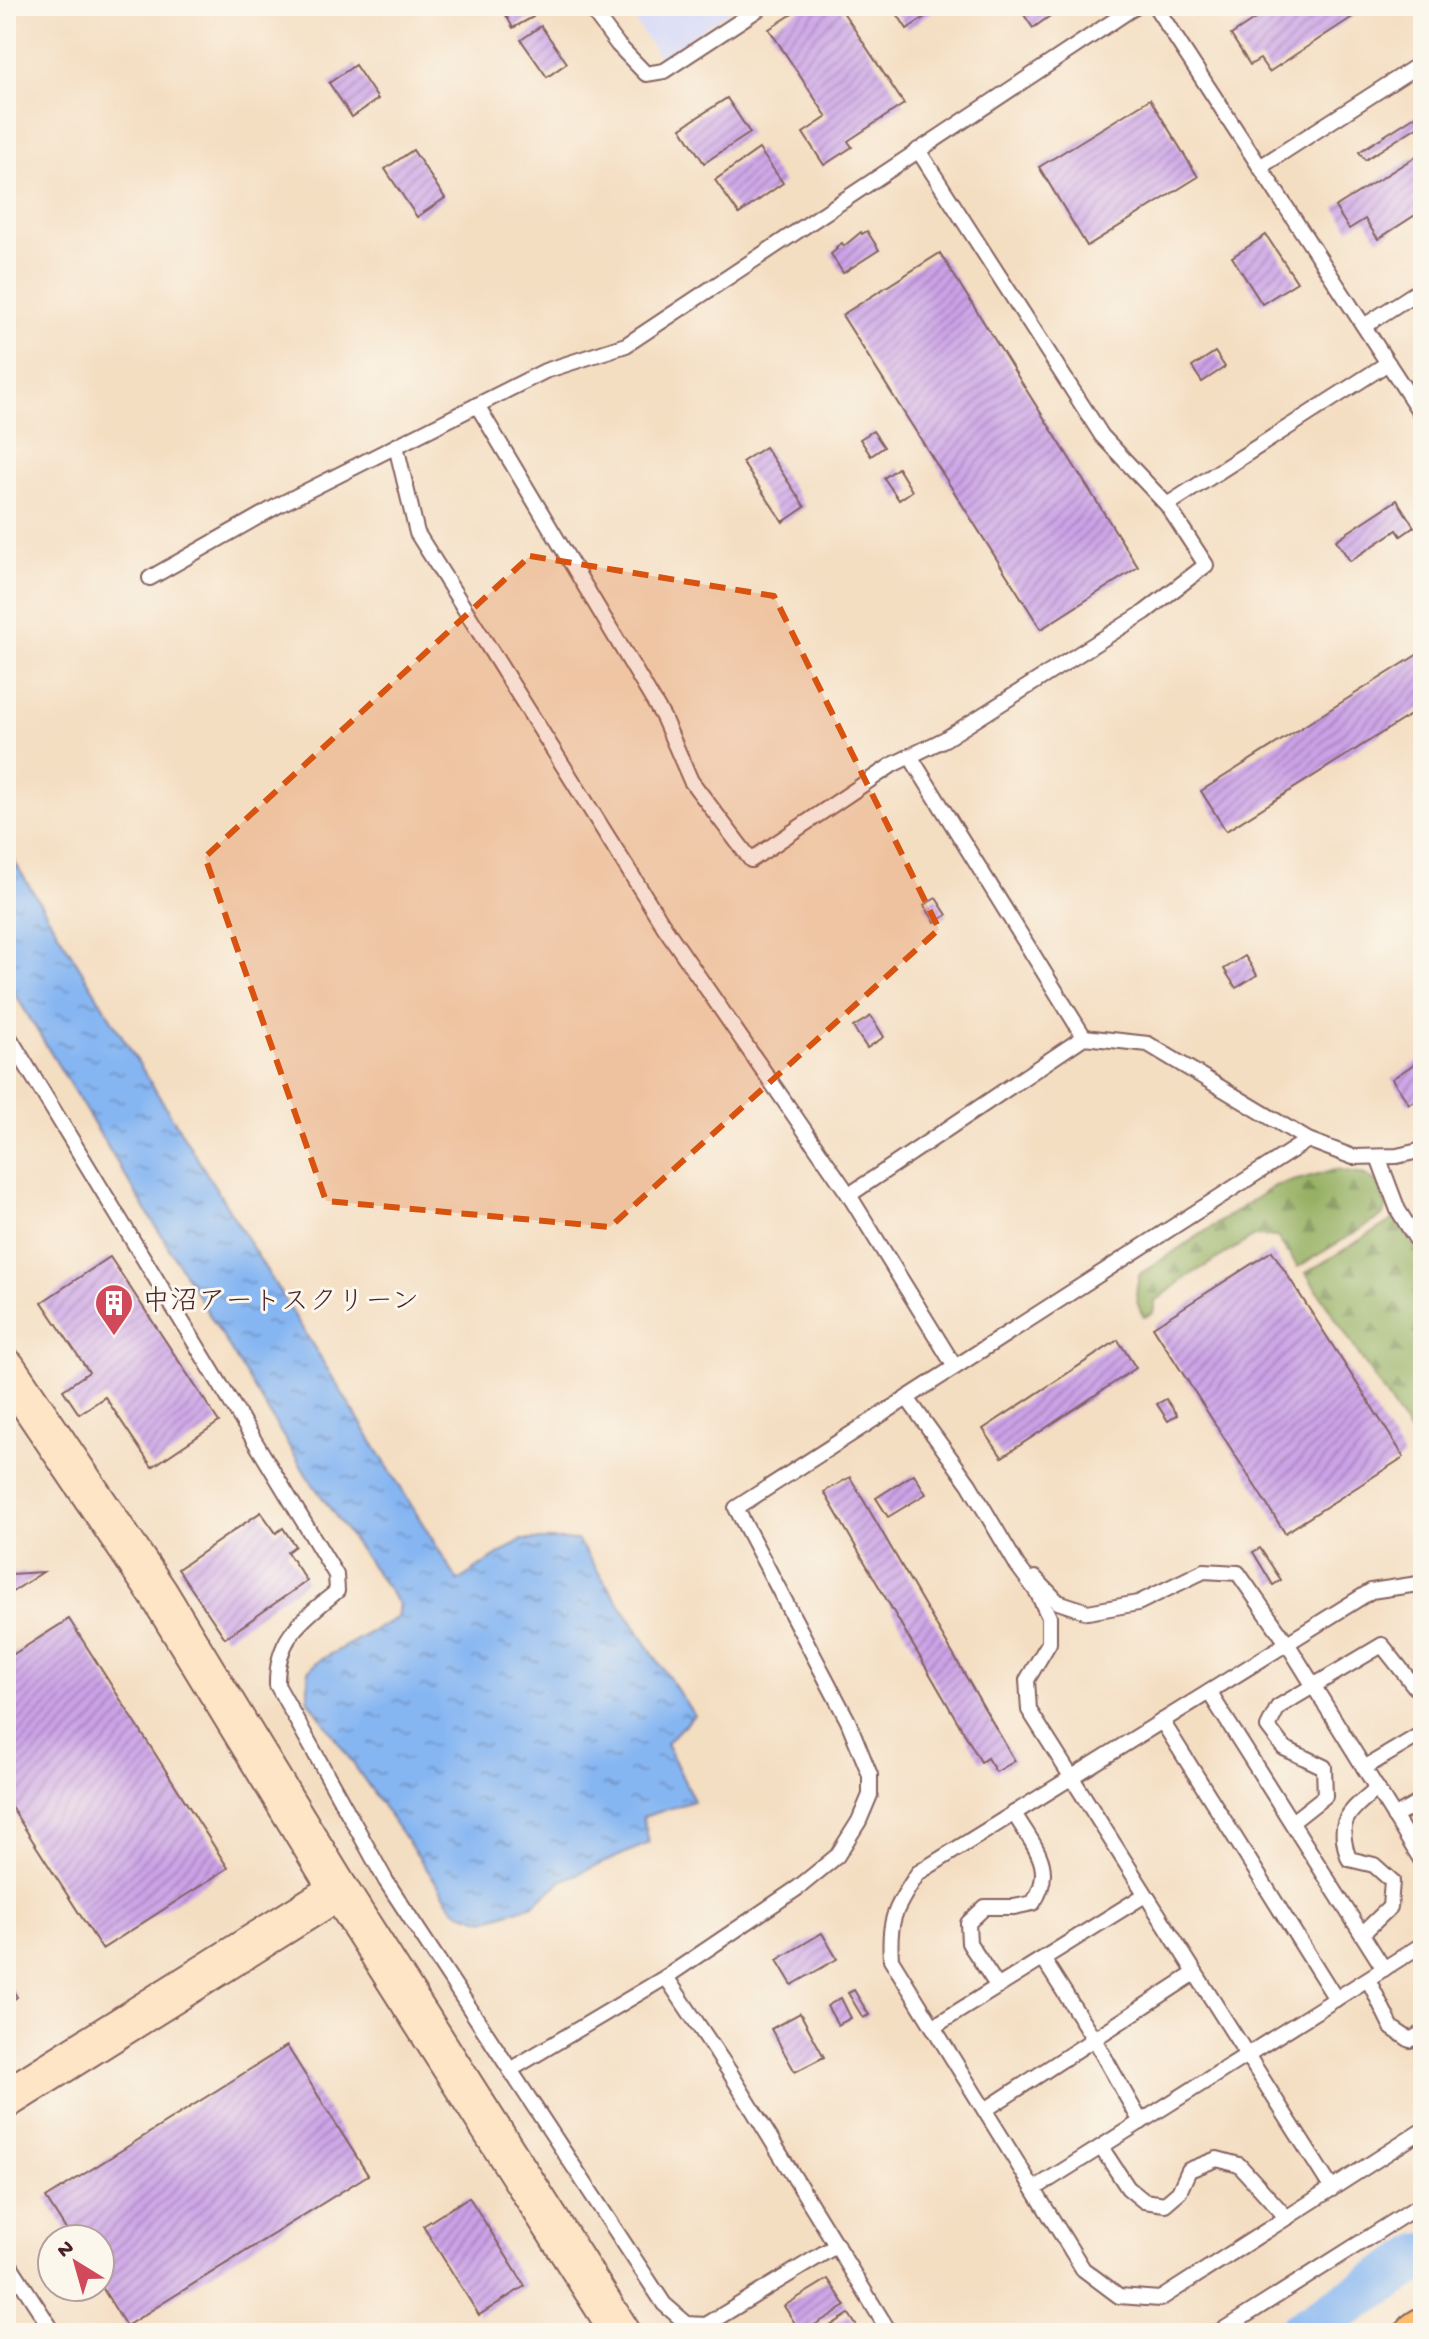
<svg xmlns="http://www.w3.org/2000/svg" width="1429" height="2339" viewBox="0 0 1429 2339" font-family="'Gochi Hand','Klee One',sans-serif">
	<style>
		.built { fill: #d4d8f9 }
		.forest { fill: url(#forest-firs); stroke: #706847; stroke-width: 2 }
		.water { fill: url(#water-ripples); stroke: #686a8e; stroke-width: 2 }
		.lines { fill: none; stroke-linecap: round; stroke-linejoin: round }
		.river { stroke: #86b6f2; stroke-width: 46 }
		.building { fill: url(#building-hatch) }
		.lane-casing { stroke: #866260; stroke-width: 18 }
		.secondary-casing { stroke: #866260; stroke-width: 42 }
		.primary-casing { stroke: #866260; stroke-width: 46 }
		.lane { stroke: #fff; stroke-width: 14 }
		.secondary { stroke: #fee5c5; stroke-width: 38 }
		.primary { stroke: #fcbd6f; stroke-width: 42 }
		.marked { fill: #d8530f; fill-opacity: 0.2; stroke: #d8530f; stroke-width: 6; stroke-dasharray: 16 10; stroke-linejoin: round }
		.labels { text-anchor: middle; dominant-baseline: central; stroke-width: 6; stroke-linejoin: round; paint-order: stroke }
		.poi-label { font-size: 28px; fill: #4a1f2b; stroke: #fbf7ec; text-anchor: start }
	</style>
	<defs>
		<pattern id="forest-firs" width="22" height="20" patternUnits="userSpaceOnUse" patternTransform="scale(2)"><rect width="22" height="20" fill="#96b163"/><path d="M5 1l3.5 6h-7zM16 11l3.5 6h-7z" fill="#7c8f52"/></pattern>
		<pattern id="water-ripples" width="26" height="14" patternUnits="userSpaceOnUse" patternTransform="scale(2)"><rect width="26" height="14" fill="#86b6f2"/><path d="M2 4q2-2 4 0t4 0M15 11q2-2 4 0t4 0" fill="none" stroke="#7093c4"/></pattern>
		<pattern id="building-hatch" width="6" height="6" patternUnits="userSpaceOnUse" patternTransform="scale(2)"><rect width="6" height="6" fill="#cba2e7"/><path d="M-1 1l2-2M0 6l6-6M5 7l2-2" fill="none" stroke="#a783bb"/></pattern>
	</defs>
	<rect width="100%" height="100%" fill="#fbf7ec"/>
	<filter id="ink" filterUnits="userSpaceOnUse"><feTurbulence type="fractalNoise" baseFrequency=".0125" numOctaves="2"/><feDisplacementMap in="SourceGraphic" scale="16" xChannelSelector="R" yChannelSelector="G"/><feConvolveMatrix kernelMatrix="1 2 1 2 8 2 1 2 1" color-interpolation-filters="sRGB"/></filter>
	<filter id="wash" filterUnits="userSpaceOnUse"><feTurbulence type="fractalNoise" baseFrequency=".006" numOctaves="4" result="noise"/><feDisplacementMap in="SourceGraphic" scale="32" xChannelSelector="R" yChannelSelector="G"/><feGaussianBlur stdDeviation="1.8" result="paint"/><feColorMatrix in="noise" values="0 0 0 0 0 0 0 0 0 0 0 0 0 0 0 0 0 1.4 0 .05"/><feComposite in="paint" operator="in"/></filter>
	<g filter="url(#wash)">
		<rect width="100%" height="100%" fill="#f4dec2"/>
		<!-- built -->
		<polygon class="built" points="625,6 738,6 659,57"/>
		<!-- forest -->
		<g class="forest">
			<path d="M1337 1169C1373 1176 1373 1172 1387 1207L1382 1216 1298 1267 1277 1237 1255 1236 1182 1280 1155 1302 1153 1313 1144 1317C1134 1301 1135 1291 1140 1274L1275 1186Z"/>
			<polygon points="1396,1218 1423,1261 1423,1453 1306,1273"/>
		</g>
		<!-- water -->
		<polygon class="water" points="6,848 458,1581 521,1540 577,1540 694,1715 666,1743 694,1801 643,1817 649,1843 563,1880 533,1905 485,1920 456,1911 308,1699 308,1671 318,1661 397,1618 399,1605 307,1476 6,979"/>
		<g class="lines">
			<!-- river -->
			<polyline class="river" points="1300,2333 1423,2256"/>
		</g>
		<g id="blocks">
			<!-- building -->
			<g class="building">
				<polygon points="501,6 527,6 533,17 513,28"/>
				<polygon points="805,6 839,6 904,104 848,141 852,147 824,165 803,133 827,117 769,29"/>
				<polygon points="892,6 941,6 907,29"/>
				<polygon points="1018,6 1064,6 1033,28"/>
				<polygon points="1275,6 1369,6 1269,72 1260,59 1250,65 1231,35"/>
				<polygon points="541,26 567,63 547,77 521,40"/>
				<polygon points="355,65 378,99 352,117 329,83"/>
				<polygon points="727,98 750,133 704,163 681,128"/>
				<polygon points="1150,99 1198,177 1087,246 1039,167"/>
				<polygon points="1423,111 1423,123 1365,160 1359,152"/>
				<polygon points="759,149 783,183 739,214 715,180"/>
				<polygon points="413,150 445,198 417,217 385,169"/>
				<polygon points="1423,152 1423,210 1378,239 1365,219 1349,229 1335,207"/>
				<polygon points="867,231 879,250 843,273 831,254 837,249 836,247 842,243 844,246 861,232 862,234"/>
				<polygon points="1266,235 1297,282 1262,304 1232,257"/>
				<polygon points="940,253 1138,567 1041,629 842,315"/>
				<polygon points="1215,352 1225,367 1202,382 1192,367"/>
				<polygon points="873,431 884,447 871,456 860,439"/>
				<polygon points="765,447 805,507 783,522 742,462"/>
				<polygon points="898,468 912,491 899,500 884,478"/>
				<polygon points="1397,500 1414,527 1401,536 1397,530 1350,561 1336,540"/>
				<polygon points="1423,651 1423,707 1226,831 1201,791"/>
				<polygon points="936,898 947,915 935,922 924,905"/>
				<polygon points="1245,956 1257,975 1236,988 1224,969"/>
				<polygon points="871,1016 884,1037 867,1048 853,1027"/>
				<polygon points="1423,1058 1423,1095 1409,1104 1392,1079"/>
				<polygon points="1272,1251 1404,1457 1285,1533 1153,1327"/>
				<polygon points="110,1257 219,1422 152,1467 105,1397 79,1414 63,1390 89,1372 42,1302"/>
				<polygon points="1118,1340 1136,1368 1002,1457 983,1429"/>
				<polygon points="1166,1399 1177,1415 1168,1421 1157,1404"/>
				<polygon points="914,1474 926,1494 888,1517 876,1498"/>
				<polygon points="850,1477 1015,1761 996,1772 987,1758 981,1762 824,1492"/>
				<polygon points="261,1512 276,1533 283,1528 295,1546 287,1552 307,1581 225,1638 178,1569"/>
				<polygon points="1260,1548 1281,1580 1273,1585 1253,1552"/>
				<polygon points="6,1568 11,1574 43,1572 6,1596"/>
				<polygon points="69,1619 228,1868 102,1949 6,1799 6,1659"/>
				<polygon points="822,1933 837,1959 792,1985 777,1960"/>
				<polygon points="6,1980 17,1997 6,2005"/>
				<polygon points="854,1990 869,2015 863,2018 848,1993"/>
				<polygon points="841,1998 851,2018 838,2025 827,2006"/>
				<polygon points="800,2013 824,2057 795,2072 771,2029"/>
				<polygon points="287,2046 368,2175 126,2326 100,2284 100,2239 72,2239 46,2198"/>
				<polygon points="469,2197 525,2286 479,2315 423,2226"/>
				<polygon points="828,2279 846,2306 801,2333 784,2306"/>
				<polygon points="849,2314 861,2333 819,2333"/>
			</g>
		</g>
	</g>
	<g filter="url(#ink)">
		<use href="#blocks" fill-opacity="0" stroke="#866260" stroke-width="2"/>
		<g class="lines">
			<!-- lane casing -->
			<g class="lane-casing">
				<g id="lane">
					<polyline points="589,6 618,45 646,74 664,71 763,6"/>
					<polyline points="1155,6 1423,417"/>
					<polyline points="1260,167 1423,62"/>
					<polyline points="1364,326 1423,288"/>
					<polyline points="477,405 663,717 691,781 751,860 892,765 945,739 1145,612 1206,565 1167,505 1102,436 918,150"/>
					<polyline points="396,446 417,533 665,928 849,1195 955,1367"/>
					<polyline points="1167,505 1388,363"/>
					<polyline points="150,578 279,505 545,371 626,345 1136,6"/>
					<polyline points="910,756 1084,1037"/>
					<path d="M6 1032 336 1575 337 1591C303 1620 276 1636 277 1685L386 1881 664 2304 687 2324 706 2325 837 2245"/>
					<polyline points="1378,1157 1398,1210 1423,1250"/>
					<polyline points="849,1195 1084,1037 1148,1044 1308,1140 1353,1157 1397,1156 1423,1150"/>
					<polyline points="907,1398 969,1484 1017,1565 1037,1592 1049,1617 1049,1643 1027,1680 1029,1710 1332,2189"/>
					<polyline points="1035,1578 1058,1602 1088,1612 1138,1603 1204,1571 1238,1573 1287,1643 1423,1863"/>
					<path d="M1423 1587 1418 1584 1371 1591 918 1873C896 1908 888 1917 891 1959L1083 2269 1119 2296 1160 2299 1423 2130"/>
					<polyline points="1209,1692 1384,1969"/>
					<polyline points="1162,1721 1336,1999"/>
					<polyline points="1364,1768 1423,1733"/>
					<polyline points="1394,1817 1423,1800"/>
					<polyline points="1292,1822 1325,1796 1324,1767 1284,1748 1268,1727 1278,1707 1382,1645 1415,1687 1423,1682"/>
					<path d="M1362 1934 1390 1907 1392 1881 1374 1865 1349 1859C1335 1820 1348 1813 1377 1788"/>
					<polyline points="1043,1959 1094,2039 1141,2122"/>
					<polyline points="666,1977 729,2071 890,2333"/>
					<polyline points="1368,1979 1392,2028 1410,2040 1423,2033"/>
					<path d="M998 1987 969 1943 968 1923 985 1907H1014L1033 1903C1057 1867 1033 1846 1014 1813"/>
					<polyline points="933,2027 1145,1895"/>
					<polyline points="510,2070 666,1977 799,1887 837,1856 859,1821 870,1795 870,1775 848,1721 736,1508 1308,1140"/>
					<polyline points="985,2110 1195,1973"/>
					<polyline points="1101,2147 1128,2188 1144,2201 1165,2204 1179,2192 1189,2170 1217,2159 1239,2165 1287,2218"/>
					<polyline points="1034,2189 1423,1944"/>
					<polyline points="6,2259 54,2333"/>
					<polyline points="1218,2333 1423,2203"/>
				</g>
			</g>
			<!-- secondary casing -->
			<g class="secondary-casing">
				<g id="secondary">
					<polyline points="6,1368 158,1593 339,1890 621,2333"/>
					<polyline points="6,2099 339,1890"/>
				</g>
			</g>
			<!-- primary casing -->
			<g class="primary-casing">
				<polyline id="primary" points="1417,2333 1423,2329"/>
			</g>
			<!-- lane -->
			<use href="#lane" class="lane"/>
			<!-- secondary -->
			<use href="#secondary" class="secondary"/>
			<!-- primary -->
			<use href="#primary" class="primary"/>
		</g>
	</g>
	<!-- marked area -->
	<path class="marked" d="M530 556 774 596 939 929 610 1227 326 1201 205 857Z"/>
	<!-- icons -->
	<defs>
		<g id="building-pin" transform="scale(2)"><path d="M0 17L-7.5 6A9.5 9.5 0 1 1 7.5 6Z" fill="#d1495b" stroke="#fbf7ec"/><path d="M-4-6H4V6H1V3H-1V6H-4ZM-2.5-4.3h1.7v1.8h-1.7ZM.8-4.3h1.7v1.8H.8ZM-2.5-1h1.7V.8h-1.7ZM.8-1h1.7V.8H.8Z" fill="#fff"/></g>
	</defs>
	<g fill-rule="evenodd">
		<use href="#building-pin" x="114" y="1303"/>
	</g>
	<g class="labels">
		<!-- poi labels -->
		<g class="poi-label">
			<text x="142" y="1303">中沼アートスクリーン</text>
		</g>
	</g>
	<!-- margin -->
	<rect width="1429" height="2339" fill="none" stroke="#fbf7ec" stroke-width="32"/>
	<!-- north arrow -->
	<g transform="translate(76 2263) rotate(323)"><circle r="38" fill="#fbf7ec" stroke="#b4a19f" stroke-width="2"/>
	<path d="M0-6L14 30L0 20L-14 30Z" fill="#d1495b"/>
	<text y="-12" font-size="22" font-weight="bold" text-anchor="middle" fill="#4a1f2b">N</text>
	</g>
</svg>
